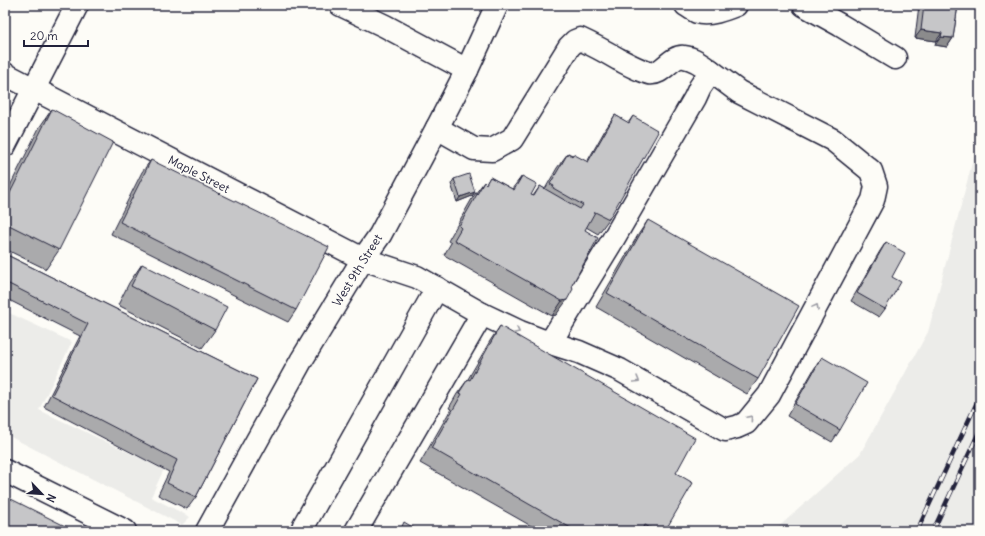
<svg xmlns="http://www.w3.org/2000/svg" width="985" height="536" viewBox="0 0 985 536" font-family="Delius,sans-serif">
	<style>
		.built { fill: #ecece9 }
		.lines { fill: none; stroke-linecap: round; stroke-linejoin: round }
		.minor-casing { stroke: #22223b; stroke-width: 25 }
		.major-casing { stroke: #22223b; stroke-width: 25 }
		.minor { stroke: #fdfcf7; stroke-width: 22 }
		.major { stroke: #fdfcf7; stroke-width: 22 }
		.rail-casing { stroke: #22223b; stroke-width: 4.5 }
		.rail { stroke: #fdfcf7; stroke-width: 3; stroke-dasharray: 9; stroke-linecap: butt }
		.wall { fill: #aaaaac; stroke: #22223b }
		.shaded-wall { fill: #8b8b8c; stroke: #22223b }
		.building { fill: #c6c6c8; stroke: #22223b }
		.oneway { stroke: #9a9aa2 }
		.labels { text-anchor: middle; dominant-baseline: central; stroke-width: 3; stroke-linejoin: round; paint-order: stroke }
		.street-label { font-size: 12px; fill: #22223b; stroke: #fdfcf7 }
	</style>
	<rect width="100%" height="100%" fill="#fdfcf7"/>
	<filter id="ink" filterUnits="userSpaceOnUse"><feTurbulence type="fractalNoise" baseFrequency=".025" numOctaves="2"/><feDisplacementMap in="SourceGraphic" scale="8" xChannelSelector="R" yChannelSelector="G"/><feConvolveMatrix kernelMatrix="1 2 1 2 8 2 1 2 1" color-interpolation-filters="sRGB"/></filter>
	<g filter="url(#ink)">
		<!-- built -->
		<g class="built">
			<polygon points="980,132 980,531 774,531 860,454 928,332"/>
			<polygon points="5,311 72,342 39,410 164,469 151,497 190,517 182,525 5,434"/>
		</g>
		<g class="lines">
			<!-- minor casing -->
			<g class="minor-casing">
				<g id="minor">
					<polyline points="341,5 385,26 467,70"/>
					<path d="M686 5C689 7 693 10 697 12 708 16 726 9 736 5"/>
					<polyline points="804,5 840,25 895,58"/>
					<polyline points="5,74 363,259 417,277 482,314 356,531"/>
					<path d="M437 128 474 149 492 150 512 139 569 47 575 41 580 39C593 45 606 52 618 59 628 64 638 70 649 73 662 76 671 55 684 57 694 58 703 65 711 71"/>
					<polyline points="5,145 77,5"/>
					<polyline points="482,314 520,332 541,340 579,352 620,370 725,430 737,427 746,423 769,395 873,200 876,186 871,171 833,140 739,92 711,71 700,87 695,98 611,243 550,343"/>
					<polyline points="207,531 301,361 363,259 380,235 437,128 467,70 497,5"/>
					<polyline points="302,531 304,525 437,288"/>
				</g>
			</g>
			<!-- major casing -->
			<g class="major-casing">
				<polyline id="major" points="5,471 125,531"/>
			</g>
			<!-- minor -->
			<use href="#minor" class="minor"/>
			<!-- major -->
			<use href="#major" class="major"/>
			<!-- rail casing -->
			<g class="rail-casing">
				<g id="rail">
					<polyline points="917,531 980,396"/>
					<polyline points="933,531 980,430"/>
				</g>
			</g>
			<!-- rail -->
			<use href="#rail" class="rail"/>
		</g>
		<!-- wall -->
		<g class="wall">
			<polygon points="919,5 958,5 953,38 947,47 935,45 936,41 915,38"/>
			<polygon points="52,109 59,250 46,269 5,249 5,196 39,128"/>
			<polygon points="615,115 628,123 633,116 609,219 598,234 586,227 585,230 572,285 556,315 552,316 444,255 451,243 448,241 473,197 484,182 486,184 490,177 512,189 522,176 531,195 533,196 540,186 545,189 557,168 568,153 587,162 605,130"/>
			<polygon points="151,160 296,310 288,322 111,234 142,172"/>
			<polygon points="454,179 475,192 472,196 457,202 451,184"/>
			<polygon points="648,220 758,379 747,394 596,307 638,235"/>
			<polygon points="886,242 885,309 879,317 851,301 880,251"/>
			<polygon points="5,254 257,379 196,497 187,509 158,495 169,472 44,407 80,336 5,298"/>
			<polygon points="142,264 215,330 202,348 118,305 129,283"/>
			<polygon points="500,326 676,473 665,531 540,531 420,463 451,409 449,408 457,394 468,379 490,341"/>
			<polygon points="822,357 840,430 832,442 787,416 814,369"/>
		</g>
		<!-- shaded-wall -->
		<g class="shaded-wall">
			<polygon points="921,30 942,33 936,41 915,38"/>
			<polygon points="941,37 953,38 947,47 935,45"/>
			<polygon points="475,192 472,196 457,202 460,197"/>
			<polygon points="567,300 556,315 552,316 562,301"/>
		</g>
		<!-- building -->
		<g class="building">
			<polygon points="924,5 958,5 953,38 941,37 942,33 921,30"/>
			<polygon points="52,109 113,142 59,250 5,223 5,203"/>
			<polygon points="615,115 629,123 633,116 657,130 656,131 658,132 609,219 595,212 585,230 598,238 572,285 573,289 567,300 562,301 454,240 461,228 459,226 484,182 486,184 490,177 514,190 522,176 537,184 531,195 534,196 540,186 580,209 583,205 553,188 554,186 550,184 568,153 572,156 573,154 588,162"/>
			<polygon points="151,160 329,247 296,310 120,222"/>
			<polygon points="469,174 475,192 460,197 454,179"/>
			<polygon points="648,220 799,306 758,379 607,293"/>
			<polygon points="886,242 905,253 892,277 901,282 885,309 857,293"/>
			<polygon points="5,254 257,379 196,497 167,483 177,460 52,395 88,324 5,282"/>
			<polygon points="142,264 227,307 215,330 131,286"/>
			<polygon points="500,326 695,438 676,473 693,483 665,531 656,531 645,525 642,531 576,531 431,448 462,394 459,393 468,379 470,380"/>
			<polygon points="822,357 867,383 840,430 795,404"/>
			<polygon points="5,496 75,531 5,531"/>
			<polygon points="404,522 419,531 400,531"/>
		</g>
		<!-- one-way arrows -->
		<defs><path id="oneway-chevron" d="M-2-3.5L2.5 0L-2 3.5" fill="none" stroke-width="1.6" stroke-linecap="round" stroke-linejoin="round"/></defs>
		<g class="oneway">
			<use href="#oneway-chevron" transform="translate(816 307) rotate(-62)"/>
			<use href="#oneway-chevron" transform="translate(517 331) rotate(25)"/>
			<use href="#oneway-chevron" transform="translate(637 380) rotate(30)"/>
			<use href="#oneway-chevron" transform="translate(750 418) rotate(-49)"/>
		</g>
	</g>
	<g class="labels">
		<!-- street labels -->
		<g class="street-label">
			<text transform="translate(199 174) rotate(27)">Maple Street</text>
			<text transform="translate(357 270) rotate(-58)">West 9th Street</text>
		</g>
	</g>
	<!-- margin -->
	<rect width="985" height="536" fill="none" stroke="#fdfcf7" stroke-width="20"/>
	<rect x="10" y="10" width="965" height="516" fill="none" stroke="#22223b" stroke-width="1.5" filter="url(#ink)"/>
	<!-- north arrow -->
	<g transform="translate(42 494) rotate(115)" stroke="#fdfcf7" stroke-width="3" paint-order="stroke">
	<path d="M0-3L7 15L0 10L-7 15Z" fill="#22223b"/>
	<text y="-6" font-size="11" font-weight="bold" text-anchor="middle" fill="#22223b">N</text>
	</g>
	<!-- scale -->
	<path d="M24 40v6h64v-6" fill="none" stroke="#22223b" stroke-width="2"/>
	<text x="30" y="40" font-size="12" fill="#22223b" stroke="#fdfcf7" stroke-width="3" paint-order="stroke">20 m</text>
</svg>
